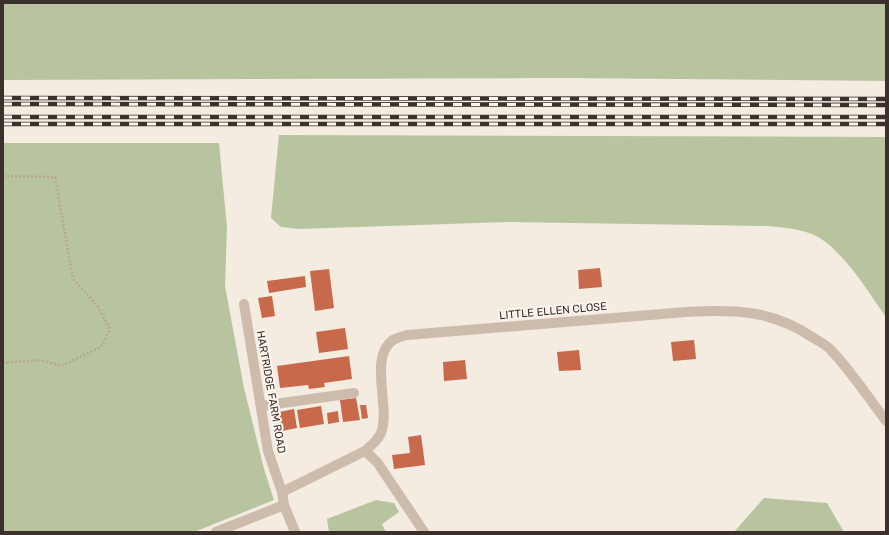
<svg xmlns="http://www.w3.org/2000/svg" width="889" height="535" viewBox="0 0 889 535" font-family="Rubik,sans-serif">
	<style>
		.green { fill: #b8c4a0 }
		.building { fill: #c8694b }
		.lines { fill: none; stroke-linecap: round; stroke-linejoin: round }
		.path { stroke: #b9a596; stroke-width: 2.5; stroke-dasharray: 2 2; stroke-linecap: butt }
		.minor { stroke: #cdbbac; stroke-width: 10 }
		.rail-casing { stroke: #3b302b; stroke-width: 4.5 }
		.rail { stroke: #fbf5ee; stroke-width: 3; stroke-dasharray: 9; stroke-linecap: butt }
		.labels { text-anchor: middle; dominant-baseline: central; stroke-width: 4; stroke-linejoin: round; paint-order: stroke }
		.street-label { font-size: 11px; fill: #3b302b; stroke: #fbf5ee }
	</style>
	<rect width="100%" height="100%" fill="#f4ebe1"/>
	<!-- green -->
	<g class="green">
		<polygon points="3,3 886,3 886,81 563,78 3,80"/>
		<path d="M279 135 886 137V317C868 292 841 246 812 234 798 229 783 227 767 226L508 222 298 229 281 227 271 218Z"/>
		<polygon points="3,143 219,143 227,228 225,286 244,388 264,469 274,500 194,532 3,532"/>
		<polygon points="764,498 827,503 844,532 734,532"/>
		<polygon points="376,500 394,503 399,512 382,524 386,532 329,532 327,519"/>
	</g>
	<!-- building -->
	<g class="building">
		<polygon points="600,268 602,287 579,289 578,270"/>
		<polygon points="329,269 334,308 315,311 310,271"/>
		<polygon points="305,276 306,287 269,293 267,281"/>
		<polygon points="272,296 275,316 262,318 258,298"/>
		<polygon points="345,328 348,349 319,353 316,332"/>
		<polygon points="694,340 696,359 673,361 671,342"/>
		<polygon points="579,350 581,370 559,371 557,352"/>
		<polygon points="349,356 352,379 324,383 325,387 309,389 308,385 280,388 277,366"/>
		<polygon points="465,360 467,379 444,381 443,362"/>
		<polygon points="356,398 360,420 343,422 340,400"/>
		<polygon points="360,405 366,405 368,418 362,419"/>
		<polygon points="321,406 324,424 300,428 297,410"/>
		<polygon points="294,409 297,428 282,431 279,412"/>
		<polygon points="338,411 339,422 328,424 327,413"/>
		<polygon points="421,435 425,465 394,469 392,455 410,453 408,437"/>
	</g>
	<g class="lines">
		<!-- path -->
		<polyline class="path" points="3,176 55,177 73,279 97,305 110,329 101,347 61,366 41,360 3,363"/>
		<!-- minor -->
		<g class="minor">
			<polyline points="244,304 268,451 282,492 284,505 295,532"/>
			<polyline points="261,406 354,393"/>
			<polyline points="365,451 377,462 424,532"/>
			<path d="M282 492 365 451C371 446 378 440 381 433 391 407 368 357 393 340 397 338 403 336 407 335L686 312C733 309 772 310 812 337 818 341 825 344 830 349 851 371 868 397 886 421"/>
			<polyline points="216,532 284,505"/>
		</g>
		<!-- rail casing -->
		<g class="rail-casing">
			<g id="rail">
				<polyline points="3,98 886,99"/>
				<polyline points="3,104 886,105"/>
				<polyline points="3,117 886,117"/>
				<polyline points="3,124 886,124"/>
			</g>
		</g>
		<!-- rail -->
		<use href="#rail" class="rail"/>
	</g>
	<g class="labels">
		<!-- street labels -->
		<g class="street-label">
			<text transform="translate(553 311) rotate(-5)">LITTLE ELLEN CLOSE</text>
			<text transform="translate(271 392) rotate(80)">HARTRIDGE FARM ROAD</text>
		</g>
	</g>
	<!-- border -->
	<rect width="889" height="535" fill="none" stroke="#3b302b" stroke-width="8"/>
</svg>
